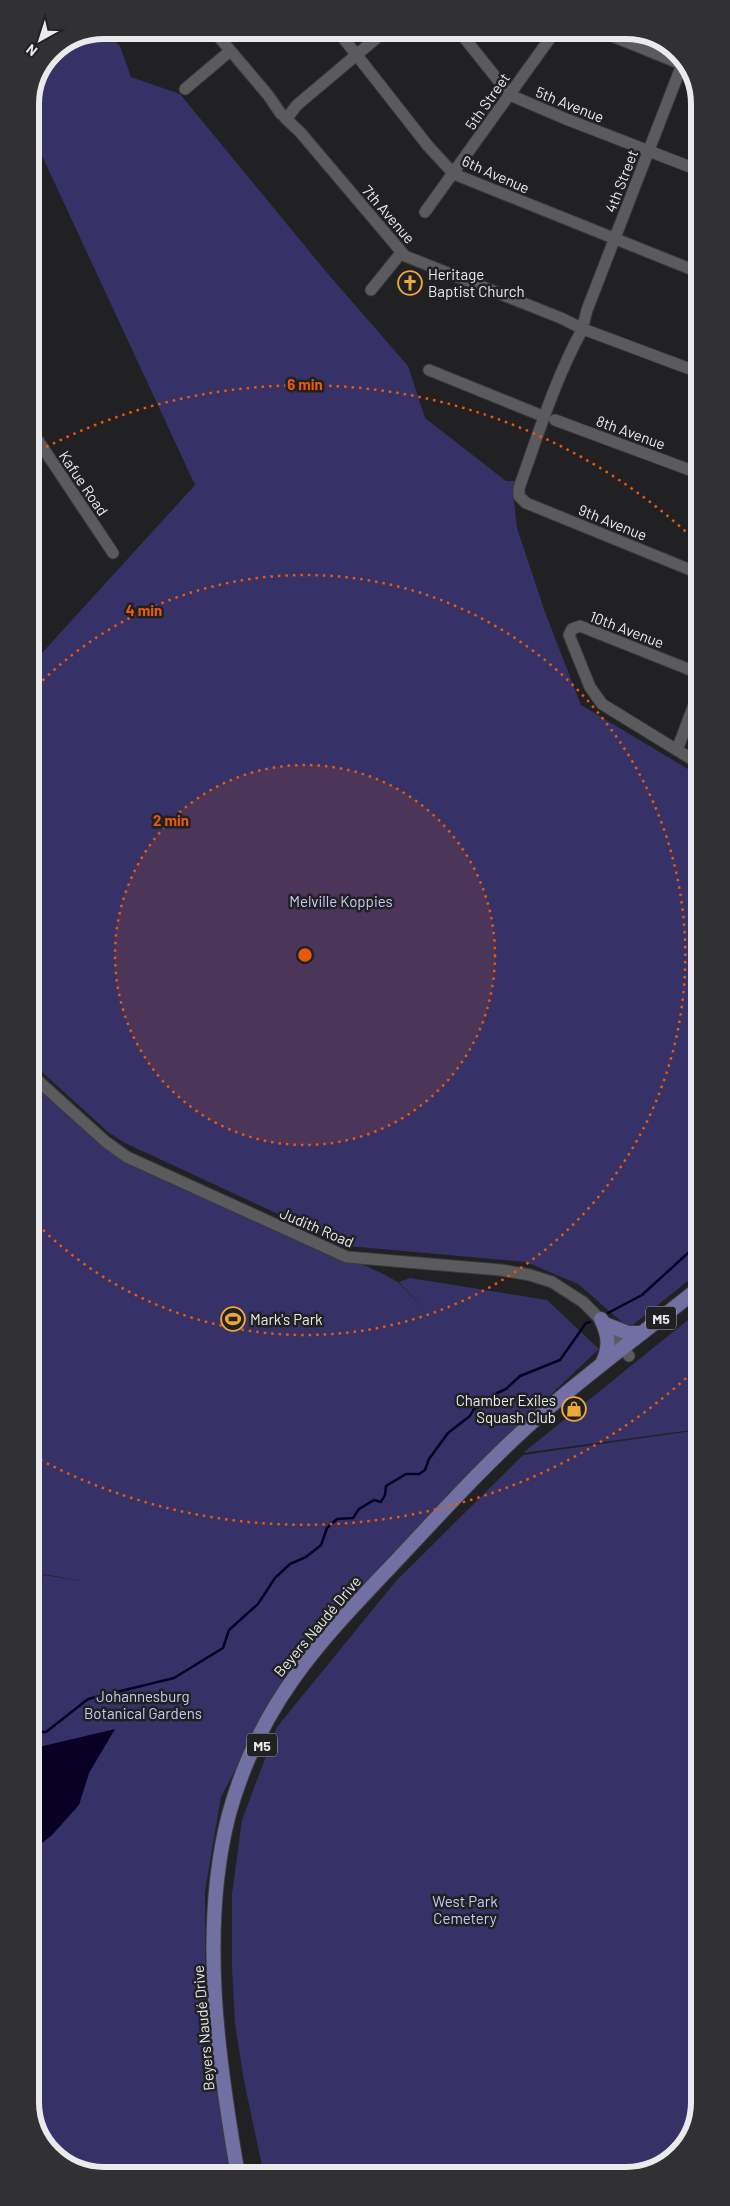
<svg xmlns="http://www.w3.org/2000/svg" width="730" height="2206" viewBox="0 0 730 2206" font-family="Barlow,sans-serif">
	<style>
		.green { fill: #363166 }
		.water { fill: #080025 }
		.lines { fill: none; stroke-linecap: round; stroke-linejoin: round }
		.stream { stroke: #080025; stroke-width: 2.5 }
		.minor-casing { stroke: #3b3b3e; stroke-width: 13 }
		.major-casing { stroke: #3b3b3e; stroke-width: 16 }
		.minor { stroke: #5b5b5e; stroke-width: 11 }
		.major { stroke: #7270a2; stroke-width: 14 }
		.ring { fill: none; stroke: #e8590c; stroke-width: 2.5; stroke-dasharray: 2.5 5 }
		.labels { text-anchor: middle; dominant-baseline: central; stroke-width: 5; stroke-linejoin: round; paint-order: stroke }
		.shield { fill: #212124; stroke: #aeaeb0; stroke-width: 1 }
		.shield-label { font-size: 14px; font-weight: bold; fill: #eaeaec }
		.street-label { font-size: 15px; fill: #eaeaec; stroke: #212124 }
		.poi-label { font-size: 15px; fill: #eaeaec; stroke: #212124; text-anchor: start }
		.park-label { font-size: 15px; fill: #c9caf7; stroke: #212124 }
		.rim { fill: none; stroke: #eaeaec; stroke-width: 6 }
		.centre { fill: #e8590c; stroke: #212124; stroke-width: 2.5 }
		.ring-label { font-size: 15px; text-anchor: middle; font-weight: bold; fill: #e8590c; stroke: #212124; stroke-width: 5; stroke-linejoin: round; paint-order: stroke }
	</style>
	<rect width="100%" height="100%" fill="#212124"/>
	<!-- green -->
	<g class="green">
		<polygon points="103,30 120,46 131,77 180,94 328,274 408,366 425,418 506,481 519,481 513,493 517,528 545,612 581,705 698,775 699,1272 629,1328 578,1284 526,1262 347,1246 125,1143 108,1132 31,1062 31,665 195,485 30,130 30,99 52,51"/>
		<polygon points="31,1066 131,1158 381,1273 398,1282 426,1311 399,1282 410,1278 547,1300 599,1349 490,1452 317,1637 286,1679 260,1723 221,1797 205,1891 205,1989 218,2087 217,2092 237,2175 99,2176 55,2158 32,2121 32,1589 44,1575 81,1581 44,1574 32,1587"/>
		<polygon points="699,1311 699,1429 523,1453"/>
		<polygon points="699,1430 700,2102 685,2147 645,2174 264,2175 244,2081 235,2024 232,1967 232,1894 242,1820 277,1727 396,1581 523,1455"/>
	</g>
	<!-- water -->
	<polygon class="water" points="115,1729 89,1773 79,1805 52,1835 32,1851 32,1738 39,1747"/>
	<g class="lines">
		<!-- stream -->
		<g class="stream">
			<polyline points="608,1313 642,1295 699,1243"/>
			<polyline points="32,1732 46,1732 88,1699 174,1678 223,1648 229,1630 258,1604 275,1578 290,1564 306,1557 321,1545 327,1528 337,1519 353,1518 359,1509 374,1500 381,1502 385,1495 386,1486 406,1474 419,1474 425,1470 429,1459 448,1433 470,1416 474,1409 490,1402 497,1393 506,1389 520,1376 560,1360 586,1323 590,1322"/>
		</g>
		<!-- minor casing -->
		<g class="minor-casing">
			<g id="minor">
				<polyline points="213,30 268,95 281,114"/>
				<polyline points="337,30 428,146 454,174 698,272"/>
				<polyline points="458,30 510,95 566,119 698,170"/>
				<polyline points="597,30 686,66"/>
				<polyline points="185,89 230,51"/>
				<polyline points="290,114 297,105 386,30"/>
				<polyline points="285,118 300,132 405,256 561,318 577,326"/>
				<polyline points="425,212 556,30"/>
				<polyline points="371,290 401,253"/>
				<polyline points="584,322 587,310 683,62"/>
				<polyline points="583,329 698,372"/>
				<path d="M582 330C555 379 538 435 519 488V496L526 503 698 573"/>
				<polyline points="429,370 545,417"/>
				<polyline points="555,420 698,473"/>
				<polyline points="31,430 113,553"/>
				<polyline points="698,673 580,626 572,629 569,635 590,687 602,704 698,763"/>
				<polyline points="677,750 698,694"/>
				<polyline points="31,1072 35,1078 106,1142 127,1157 347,1257 501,1270 530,1275 552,1282 583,1302 610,1329 629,1356"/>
			</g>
		</g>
		<!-- major casing -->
		<g class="major-casing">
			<g id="major">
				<path d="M601 1319C609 1336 610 1347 602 1364"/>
				<polyline points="605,1324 628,1333 642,1333"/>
				<path d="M238 2175C218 2061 199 1929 229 1814 260 1702 320 1641 397 1560 443 1511 488 1461 538 1417 590 1371 646 1331 699 1288"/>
			</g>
		</g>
		<!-- minor -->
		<use href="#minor" class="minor"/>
		<!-- major -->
		<use href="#major" class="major"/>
	</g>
	<!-- distance rings -->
	<circle cx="305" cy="955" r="190" fill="#e8590c" fill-opacity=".12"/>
	<g class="ring">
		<circle cx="305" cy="955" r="190"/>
		<path d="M32 691A380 380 0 1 1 32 1219"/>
		<path d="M697 1368A570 570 0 0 1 33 1456M33 454A570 570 0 0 1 697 542"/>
	</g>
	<!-- icons -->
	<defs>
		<g id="church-ring" transform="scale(1.25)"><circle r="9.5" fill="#212124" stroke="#eda83b" stroke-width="1.5"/><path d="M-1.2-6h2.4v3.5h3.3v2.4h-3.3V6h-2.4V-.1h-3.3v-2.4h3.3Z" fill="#eda83b"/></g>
		<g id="stadium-ring" transform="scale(1.25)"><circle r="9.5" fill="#212124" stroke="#eda83b" stroke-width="1.5"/><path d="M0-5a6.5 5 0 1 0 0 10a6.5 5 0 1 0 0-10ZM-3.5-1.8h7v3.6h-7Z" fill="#eda83b"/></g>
		<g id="shop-ring" transform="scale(1.25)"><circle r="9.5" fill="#212124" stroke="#eda83b" stroke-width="1.5"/><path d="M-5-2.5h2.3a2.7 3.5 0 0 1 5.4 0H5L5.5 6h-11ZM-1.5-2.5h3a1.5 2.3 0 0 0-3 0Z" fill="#eda83b"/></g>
	</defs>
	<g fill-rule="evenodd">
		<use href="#church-ring" x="410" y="283"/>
		<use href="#stadium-ring" x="233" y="1319"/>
		<use href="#shop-ring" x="574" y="1409"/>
	</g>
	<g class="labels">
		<!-- shield labels -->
		<g class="shield">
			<rect x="646" y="1306.5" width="30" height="23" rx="4"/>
			<rect x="247" y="1733.5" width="30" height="23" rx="4"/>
		</g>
		<g class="shield-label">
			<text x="661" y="1318">M5</text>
			<text x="262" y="1745">M5</text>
		</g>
		<!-- street labels -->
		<g class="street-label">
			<text transform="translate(487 101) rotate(-55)">5th Street</text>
			<text transform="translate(570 104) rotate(22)">5th Avenue</text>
			<text transform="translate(496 174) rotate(24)">6th Avenue</text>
			<text transform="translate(621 181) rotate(-69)">4th Street</text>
			<text transform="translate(389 214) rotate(49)">7th Avenue</text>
			<text transform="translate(631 432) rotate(20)">8th Avenue</text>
			<text transform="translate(84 483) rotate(56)">Kafue Road</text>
			<text transform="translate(613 522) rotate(22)">9th Avenue</text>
			<text transform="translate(627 629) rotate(21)">10th Avenue</text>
			<text transform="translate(317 1227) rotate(23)">Judith Road</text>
			<text transform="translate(317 1626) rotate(-50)">Beyers Naudé Drive</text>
			<text transform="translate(203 2028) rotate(-95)">Beyers Naudé Drive</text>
		</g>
		<!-- poi labels -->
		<g class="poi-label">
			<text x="428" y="274">Heritage<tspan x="428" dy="17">Baptist Church</tspan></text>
			<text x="250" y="1319">Mark's Park</text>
			<text x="556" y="1400" text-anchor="end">Chamber Exiles<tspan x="556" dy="17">Squash Club</tspan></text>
		</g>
		<!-- park labels -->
		<g class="park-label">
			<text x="341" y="901">Melville Koppies</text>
			<text x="143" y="1696">Johannesburg<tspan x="143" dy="17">Botanical Gardens</tspan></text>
			<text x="465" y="1901">West Park<tspan x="465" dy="17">Cemetery</tspan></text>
		</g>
	</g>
	<!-- crop -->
	<path d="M0 0H730V2206H0ZM104 39H626A65 65 0 0 1 691 104V2102A65 65 0 0 1 626 2167H104A65 65 0 0 1 39 2102V104A65 65 0 0 1 104 39Z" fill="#313134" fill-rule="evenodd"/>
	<path class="rim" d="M104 39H626A65 65 0 0 1 691 104V2102A65 65 0 0 1 626 2167H104A65 65 0 0 1 39 2102V104A65 65 0 0 1 104 39Z"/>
	<circle cx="305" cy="955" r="8" class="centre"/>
	<g class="ring-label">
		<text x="305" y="390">6 min</text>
		<text x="144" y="616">4 min</text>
		<text x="171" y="826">2 min</text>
	</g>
	<!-- north arrow -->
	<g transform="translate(40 40) rotate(219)" stroke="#212124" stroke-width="4" paint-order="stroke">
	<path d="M0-4L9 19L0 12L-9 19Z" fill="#eaeaec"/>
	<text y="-8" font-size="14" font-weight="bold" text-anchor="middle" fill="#eaeaec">N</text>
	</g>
</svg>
